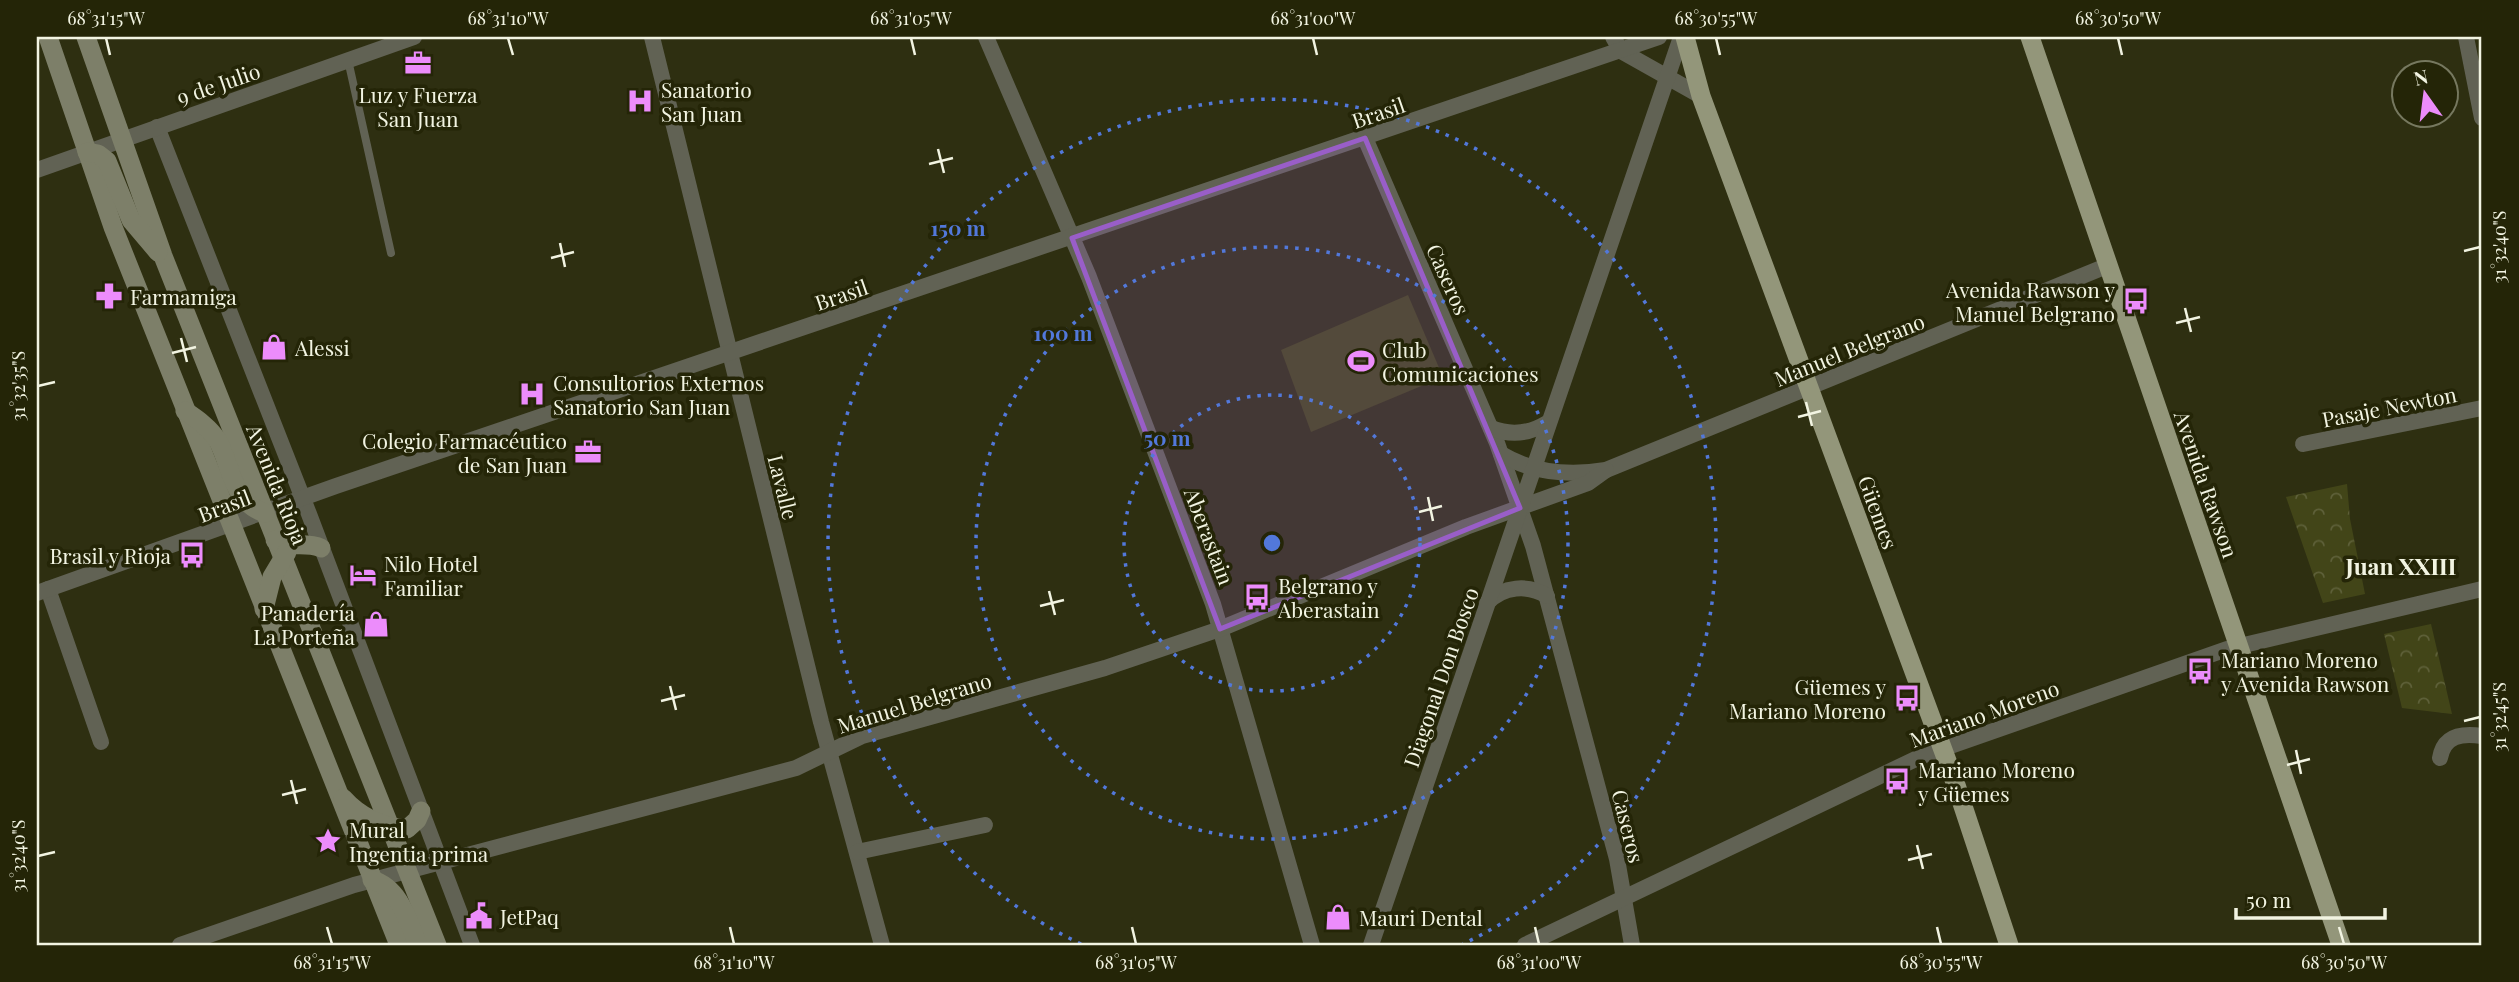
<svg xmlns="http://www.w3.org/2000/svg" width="2519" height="982" viewBox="0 0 2519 982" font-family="'Playfair Display',serif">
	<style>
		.forest { fill: url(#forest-crowns) }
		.pitch { fill: #424518 }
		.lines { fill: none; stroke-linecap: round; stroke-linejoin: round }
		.service { stroke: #616254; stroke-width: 8 }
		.minor { stroke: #616254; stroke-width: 16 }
		.secondary { stroke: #7d7f69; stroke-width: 19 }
		.primary { stroke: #93967a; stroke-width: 19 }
		.marked { fill: #995ec8; fill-opacity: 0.2; stroke: #995ec8; stroke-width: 5; stroke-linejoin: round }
		.ticks { fill: none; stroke: #f2f4e2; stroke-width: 2.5 }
		.ring { fill: none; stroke: #5278da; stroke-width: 3.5; stroke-dasharray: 3.5 7 }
		.labels { text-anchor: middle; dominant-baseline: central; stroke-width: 7; stroke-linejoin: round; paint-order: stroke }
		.street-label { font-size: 21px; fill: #f2f4e2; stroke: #242507 }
		.poi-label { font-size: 21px; fill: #f2f4e2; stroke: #242507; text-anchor: start }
		.neighbourhood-label { font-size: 23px; font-weight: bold; fill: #f2f4e2; stroke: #242507 }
		.centre { fill: #5278da; stroke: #242507; stroke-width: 3.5 }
		.ring-label { font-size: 21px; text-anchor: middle; font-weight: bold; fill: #5278da; stroke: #242507; stroke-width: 7; stroke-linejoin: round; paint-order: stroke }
		.neatline { fill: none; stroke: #f2f4e2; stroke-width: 2.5 }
		.ticks-label { font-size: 18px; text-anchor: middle; fill: #f2f4e2 }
	</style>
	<defs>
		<pattern id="forest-crowns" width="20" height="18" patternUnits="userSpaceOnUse" patternTransform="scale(1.75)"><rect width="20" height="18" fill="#424518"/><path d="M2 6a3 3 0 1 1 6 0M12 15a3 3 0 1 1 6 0" fill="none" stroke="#5e6039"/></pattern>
	</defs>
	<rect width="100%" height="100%" fill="#2e2f11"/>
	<!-- forest -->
	<g class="forest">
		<polygon points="2347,484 2350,519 2365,594 2323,603 2286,497"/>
		<polygon points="2431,624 2452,714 2402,708 2384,634"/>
	</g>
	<!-- pitch -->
	<polygon class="pitch" points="1408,295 1443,377 1311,432 1281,350"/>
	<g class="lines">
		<!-- service -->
		<polyline class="service" points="348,60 391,253"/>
		<!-- minor -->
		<g class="minor">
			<polyline points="652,37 821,722 882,945"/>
			<polyline points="986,37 1089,277 1213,604 1312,945"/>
			<polyline points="1613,37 1621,51 1701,96"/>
			<polyline points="2466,37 2482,118"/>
			<polyline points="157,127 309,514 472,945"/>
			<polyline points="1365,138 1497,443 1533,546 1617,859 1632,945"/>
			<polyline points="37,170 414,37"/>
			<path d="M1491 428C1511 436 1529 434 1547 423"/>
			<polyline points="2303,444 2482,408"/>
			<path d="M1501 454C1533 473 1570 476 1606 470L2109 265"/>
			<polyline points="48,589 101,742"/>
			<polyline points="37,593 336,486 1659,37"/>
			<path d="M1487 603C1503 586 1528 584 1547 596"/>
			<path d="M2440 758C2444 735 2462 733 2482 736"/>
			<polyline points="857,852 985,825"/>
			<polyline points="180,945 354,885 796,768 862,736 1105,668 1220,629 1466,527 1588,483 1606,470"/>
			<polyline points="1371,945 1681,37"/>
			<polyline points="1525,945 1922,756 2227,649 2482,589"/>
		</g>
		<!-- secondary -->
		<g class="secondary">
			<polyline points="48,37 113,227 399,945"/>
			<polyline points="86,37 163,256 437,945"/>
			<polyline points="87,152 98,154 107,161 131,220 158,252"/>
			<path d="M185 411C197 419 210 428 218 441 232 468 232 502 265 513"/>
			<path d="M275 540C290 549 306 541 321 548"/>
			<polyline points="264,609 272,577 287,552"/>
			<path d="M343 798C360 817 382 827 407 829L417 820 421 811"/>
			<path d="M372 880C400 888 408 921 418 945"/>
		</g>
		<!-- primary -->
		<g class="primary">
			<polyline points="1685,37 1701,96 1956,785 2009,945"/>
			<polyline points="2030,37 2341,945"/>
		</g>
	</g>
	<!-- marked area -->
	<path class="marked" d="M1365 138 1520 508 1220 629 1072 238Z"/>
	<!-- ticks -->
	<path class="ticks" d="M106 38 110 55M508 38 513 55M911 38 915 55M1313 38 1317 55M1716 38 1720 55M2118 38 2122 55M938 149 944 173M929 164 953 158M560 243 565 267M2464 251 2480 247M551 258 574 252M2185 308 2191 332M2176 323 2200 317M181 338 187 362M172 353 196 347M38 386 55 382M1806 402 1812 426M1798 417 1821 411M1428 497 1433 521M1419 512 1442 506M1049 591 1055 615M1040 606 1064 600M670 686 676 710M661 701 685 695M2464 721 2480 717M2296 750 2301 774M2287 765 2310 759M291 780 297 804M282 795 306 789M1917 845 1923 869M38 856 55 852M1908 860 1932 854M327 927 332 944M730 927 734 944M1132 927 1136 944M1535 927 1539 944M1937 927 1941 944M2339 927 2344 944"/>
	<!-- distance rings -->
	<g class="ring">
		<circle cx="1272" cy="543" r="148"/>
		<circle cx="1272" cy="543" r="296"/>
		<path d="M1081 944A444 444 0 1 1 1463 944"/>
	</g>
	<!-- icons -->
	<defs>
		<g id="office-bare" transform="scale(2.1)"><path d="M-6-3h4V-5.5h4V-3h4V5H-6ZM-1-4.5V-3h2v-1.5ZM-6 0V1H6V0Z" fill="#ec8cfb" stroke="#242507" stroke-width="2.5" paint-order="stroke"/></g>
		<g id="hospital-bare" transform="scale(2.1)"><path d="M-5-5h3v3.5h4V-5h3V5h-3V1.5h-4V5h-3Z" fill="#ec8cfb" stroke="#242507" stroke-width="2.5" paint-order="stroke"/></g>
		<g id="pharmacy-bare" transform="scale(2.1)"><path d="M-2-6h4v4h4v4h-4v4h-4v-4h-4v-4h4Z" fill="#ec8cfb" stroke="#242507" stroke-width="2.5" paint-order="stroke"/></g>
		<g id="bus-bare" transform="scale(2.1)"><path d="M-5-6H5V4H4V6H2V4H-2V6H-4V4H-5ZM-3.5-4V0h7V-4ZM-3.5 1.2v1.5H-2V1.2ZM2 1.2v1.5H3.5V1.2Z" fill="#ec8cfb" stroke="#242507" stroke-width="2.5" paint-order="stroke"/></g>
		<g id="shop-bare" transform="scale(2.1)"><path d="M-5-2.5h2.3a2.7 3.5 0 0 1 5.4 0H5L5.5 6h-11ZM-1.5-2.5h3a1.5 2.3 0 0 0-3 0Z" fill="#ec8cfb" stroke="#242507" stroke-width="2.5" paint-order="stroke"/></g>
		<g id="stadium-bare" transform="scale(2.1)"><path d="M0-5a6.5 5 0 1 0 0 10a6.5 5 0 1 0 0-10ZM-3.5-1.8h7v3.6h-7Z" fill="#ec8cfb" stroke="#242507" stroke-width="2.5" paint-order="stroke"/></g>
		<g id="hotel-bare" transform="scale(2.1)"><path d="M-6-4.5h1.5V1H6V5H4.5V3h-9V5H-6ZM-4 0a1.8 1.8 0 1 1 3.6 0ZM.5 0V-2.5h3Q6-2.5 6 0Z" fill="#ec8cfb" stroke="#242507" stroke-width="2.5" paint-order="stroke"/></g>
		<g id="sight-bare" transform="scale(2.1)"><path d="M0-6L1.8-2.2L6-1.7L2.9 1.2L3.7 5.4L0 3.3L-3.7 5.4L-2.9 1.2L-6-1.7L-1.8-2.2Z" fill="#ec8cfb" stroke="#242507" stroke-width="2.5" paint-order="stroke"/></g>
		<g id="civic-bare" transform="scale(2.1)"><path d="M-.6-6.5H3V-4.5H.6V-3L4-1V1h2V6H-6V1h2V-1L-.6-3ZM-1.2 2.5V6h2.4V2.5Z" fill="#ec8cfb" stroke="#242507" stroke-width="2.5" paint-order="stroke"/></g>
	</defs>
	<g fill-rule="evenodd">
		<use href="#office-bare" x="418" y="63"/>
		<use href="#hospital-bare" x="640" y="101"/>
		<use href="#pharmacy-bare" x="109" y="296"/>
		<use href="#bus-bare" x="2136" y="301"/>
		<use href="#shop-bare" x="274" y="347"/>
		<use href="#stadium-bare" x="1361" y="361"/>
		<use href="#hospital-bare" x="532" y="394"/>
		<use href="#office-bare" x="588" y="452"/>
		<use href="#bus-bare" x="192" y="555"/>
		<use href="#hotel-bare" x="363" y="575"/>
		<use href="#bus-bare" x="1257" y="597"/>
		<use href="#shop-bare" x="376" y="624"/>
		<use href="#bus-bare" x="2200" y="671"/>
		<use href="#bus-bare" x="1907" y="698"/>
		<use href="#bus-bare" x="1897" y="781"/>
		<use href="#sight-bare" x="328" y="841"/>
		<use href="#civic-bare" x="479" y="916"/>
		<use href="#shop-bare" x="1338" y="917"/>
	</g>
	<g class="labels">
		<!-- street labels -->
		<g class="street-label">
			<text transform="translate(218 83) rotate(-19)">9 de Julio</text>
			<text transform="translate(1378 112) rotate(-19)">Brasil</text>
			<text transform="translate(1449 279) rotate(66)">Caseros</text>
			<text transform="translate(841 294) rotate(-19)">Brasil</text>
			<text transform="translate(1849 349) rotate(-22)">Manuel Belgrano</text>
			<text transform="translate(2389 406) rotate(-11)">Pasaje Newton</text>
			<text transform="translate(278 484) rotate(68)">Avenida Rioja</text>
			<text transform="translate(2207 484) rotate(71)">Avenida Rawson</text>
			<text transform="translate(784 487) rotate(76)">Lavalle</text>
			<text transform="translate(224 505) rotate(-21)">Brasil</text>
			<text transform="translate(1879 512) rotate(70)">Güemes</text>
			<text transform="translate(1210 536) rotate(69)">Aberastain</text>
			<text transform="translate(1440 677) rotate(-71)">Diagonal Don Bosco</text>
			<text transform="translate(914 702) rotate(-17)">Manuel Belgrano</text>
			<text transform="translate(1984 713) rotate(-20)">Mariano Moreno</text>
			<text transform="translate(1629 826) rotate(76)">Caseros</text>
		</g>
		<!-- poi labels -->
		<g class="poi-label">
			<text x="661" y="89">Sanatorio<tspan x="661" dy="24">San Juan</tspan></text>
			<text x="418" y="94" text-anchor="middle">Luz y Fuerza<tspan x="418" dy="24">San Juan</tspan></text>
			<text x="2115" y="289" text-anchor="end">Avenida Rawson y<tspan x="2115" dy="24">Manuel Belgrano</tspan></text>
			<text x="130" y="296">Farmamiga</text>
			<text x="295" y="347">Alessi</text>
			<text x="1382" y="349">Club<tspan x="1382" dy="24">Comunicaciones</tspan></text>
			<text x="553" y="382">Consultorios Externos<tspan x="553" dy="24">Sanatorio San Juan</tspan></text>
			<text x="567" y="440" text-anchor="end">Colegio Farmacéutico<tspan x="567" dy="24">de San Juan</tspan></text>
			<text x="171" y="555" text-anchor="end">Brasil y Rioja</text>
			<text x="384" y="563">Nilo Hotel<tspan x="384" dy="24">Familiar</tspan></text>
			<text x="1278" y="585">Belgrano y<tspan x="1278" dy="24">Aberastain</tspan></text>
			<text x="355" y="612" text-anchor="end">Panadería<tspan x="355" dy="24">La Porteña</tspan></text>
			<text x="2221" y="659">Mariano Moreno<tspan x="2221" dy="24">y Avenida Rawson</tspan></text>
			<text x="1886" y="686" text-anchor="end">Güemes y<tspan x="1886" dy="24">Mariano Moreno</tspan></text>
			<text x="1918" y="769">Mariano Moreno<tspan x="1918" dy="24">y Güemes</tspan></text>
			<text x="349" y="829">Mural<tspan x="349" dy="24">Ingentia prima</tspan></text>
			<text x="500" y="916">JetPaq</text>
			<text x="1359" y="917">Mauri Dental</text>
		</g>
		<!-- neighbourhood labels -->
		<g class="neighbourhood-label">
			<text x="2401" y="565">Juan XXIII</text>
		</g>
	</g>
	<circle cx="1272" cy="543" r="10" class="centre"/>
	<g class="ring-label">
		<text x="958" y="236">150 m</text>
		<text x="1063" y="341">100 m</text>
		<text x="1167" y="446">50 m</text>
	</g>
	<!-- border -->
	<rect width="2519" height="982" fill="none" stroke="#242507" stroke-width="77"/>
	<!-- north arrow -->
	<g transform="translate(2425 94) rotate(346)"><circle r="33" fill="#242507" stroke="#76785f" stroke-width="2"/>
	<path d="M0-5L12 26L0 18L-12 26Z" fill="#ec8cfb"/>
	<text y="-10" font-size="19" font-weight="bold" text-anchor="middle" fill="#f2f4e2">N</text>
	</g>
	<!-- scale -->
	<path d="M2236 908v10h149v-10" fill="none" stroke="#f2f4e2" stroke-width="3.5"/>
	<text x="2246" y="908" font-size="21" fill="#f2f4e2" stroke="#242507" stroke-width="5" paint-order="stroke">50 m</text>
	<rect x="38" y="38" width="2442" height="906" class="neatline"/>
	<g class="ticks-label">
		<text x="106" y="25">68°31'15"W</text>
		<text x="508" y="25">68°31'10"W</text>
		<text x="911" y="25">68°31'05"W</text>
		<text x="1313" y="25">68°31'00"W</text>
		<text x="1716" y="25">68°30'55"W</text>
		<text x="2118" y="25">68°30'50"W</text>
		<text transform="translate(2500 247) rotate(-90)" y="6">31°32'40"S</text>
		<text transform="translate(19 386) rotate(-90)" y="6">31°32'35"S</text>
		<text transform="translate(2500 717) rotate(-90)" y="6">31°32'45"S</text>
		<text transform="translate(19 856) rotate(-90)" y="6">31°32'40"S</text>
		<text x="332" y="969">68°31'15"W</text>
		<text x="734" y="969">68°31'10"W</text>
		<text x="1136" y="969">68°31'05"W</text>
		<text x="1539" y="969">68°31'00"W</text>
		<text x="1941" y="969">68°30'55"W</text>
		<text x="2344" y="969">68°30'50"W</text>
	</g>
</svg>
